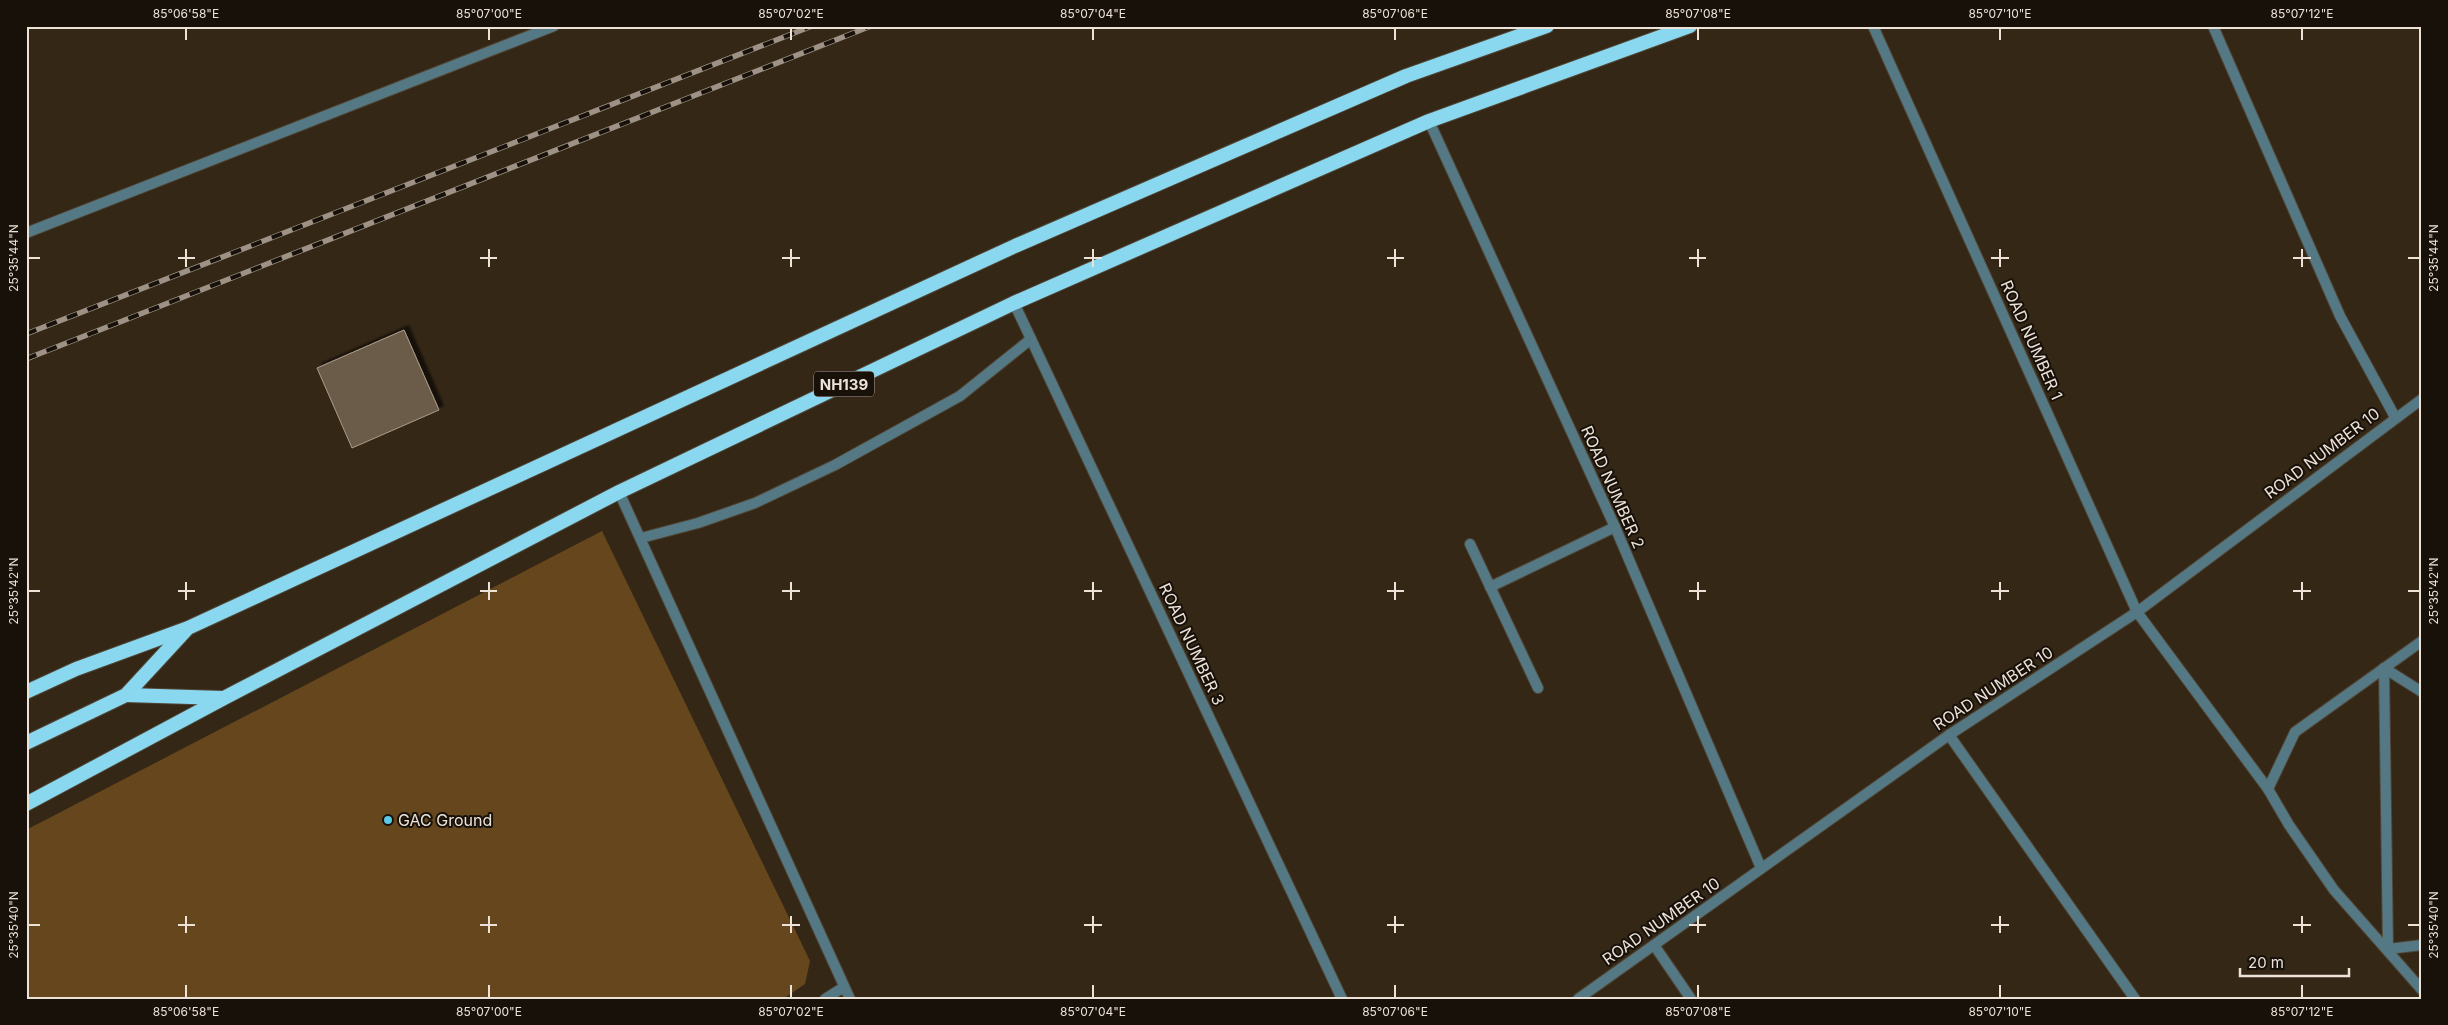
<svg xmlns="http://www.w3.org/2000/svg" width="2448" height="1025" viewBox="0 0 2448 1025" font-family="Inter,sans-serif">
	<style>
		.green { fill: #66461d }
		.building { fill: #6b5b4a; stroke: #ad9c89; filter: url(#shadow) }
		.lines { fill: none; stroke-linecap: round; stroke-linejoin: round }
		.minor-casing { stroke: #514535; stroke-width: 12 }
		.tertiary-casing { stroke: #514535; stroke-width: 12 }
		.trunk-casing { stroke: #514535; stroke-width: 16 }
		.minor { stroke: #547985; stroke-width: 10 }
		.tertiary { stroke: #547985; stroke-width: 10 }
		.trunk { stroke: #89d8ef; stroke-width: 14 }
		.rail-casing { stroke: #9d9285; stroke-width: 5.5 }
		.rail { stroke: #17110a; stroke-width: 4; stroke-dasharray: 11; stroke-linecap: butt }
		.ticks { fill: none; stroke: #ece2d8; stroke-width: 2 }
		.poi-dot { fill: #5bc8e6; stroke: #17110a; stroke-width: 2 }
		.labels { text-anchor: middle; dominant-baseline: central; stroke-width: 4; stroke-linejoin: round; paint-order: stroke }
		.shield { fill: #17110a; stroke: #aca39a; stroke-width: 1 }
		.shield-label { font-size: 15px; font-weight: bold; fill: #ece2d8 }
		.street-label { font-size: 16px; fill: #ece2d8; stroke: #17110a }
		.poi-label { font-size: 16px; fill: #ece2d8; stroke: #17110a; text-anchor: start }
		.neatline { fill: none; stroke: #ece2d8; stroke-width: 2 }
		.ticks-label { font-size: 12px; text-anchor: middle; fill: #ece2d8 }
	</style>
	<defs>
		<filter id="shadow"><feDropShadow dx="4.5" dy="-4.5" stdDeviation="1" flood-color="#0009"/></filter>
	</defs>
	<rect width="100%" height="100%" fill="#342716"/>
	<!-- green -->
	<polygon class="green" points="602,531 810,961 805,984 783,999 26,999 26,830"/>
	<!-- building -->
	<polygon class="building" points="404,330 439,410 352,448 317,368"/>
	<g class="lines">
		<!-- minor casing -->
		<g class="minor-casing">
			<g id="minor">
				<polyline points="2213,26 2340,316 2395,417"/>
				<polyline points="1429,121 1615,527 1761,868"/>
				<polyline points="26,233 554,26"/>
				<polyline points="1014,303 1342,999"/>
				<polyline points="619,492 850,999"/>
				<polyline points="641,538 698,523 755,503 835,465 960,396 1031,339"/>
				<polyline points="1470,544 1538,688"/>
				<polyline points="1490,587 1615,527"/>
				<polyline points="2384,668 2388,949 2422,945"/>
				<polyline points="2384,668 2422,692"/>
				<polyline points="1949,735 2135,999"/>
				<polyline points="2268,789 2295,732 2422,641"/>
				<polyline points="1654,945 1691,999"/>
				<polyline points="825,999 844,987"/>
				<polyline points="1578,999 1949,735 2137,612"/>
			</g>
		</g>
		<!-- tertiary casing -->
		<g class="tertiary-casing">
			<g id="tertiary">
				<polyline points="1873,26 2137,612 2268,789 2289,825 2334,890 2422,990"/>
				<polyline points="2137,612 2422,399"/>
			</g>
		</g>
		<!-- trunk casing -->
		<g class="trunk-casing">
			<g id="trunk">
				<polyline points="26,692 76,669 188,628 1015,246 1406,76 1547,26"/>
				<polyline points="126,695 223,698"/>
				<polyline points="26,743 126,695 186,630"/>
				<polyline points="26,804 224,698 619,492 1014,303 1429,121 1690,26"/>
			</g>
		</g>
		<!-- minor -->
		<use href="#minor" class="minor"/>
		<!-- tertiary -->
		<use href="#tertiary" class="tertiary"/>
		<!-- trunk -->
		<use href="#trunk" class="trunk"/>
		<!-- rail casing -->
		<g class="rail-casing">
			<g id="rail">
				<polyline points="26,334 812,26"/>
				<polyline points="26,359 871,26"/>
			</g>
		</g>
		<!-- rail -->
		<use href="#rail" class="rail"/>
	</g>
	<!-- ticks -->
	<path class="ticks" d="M186 28V40M489 28V40M791 28V40M1093 28V40M1395 28V40M1698 28V40M2000 28V40M2302 28V40M186 249V267M489 249V267M791 249V267M1093 249V267M1395 249V267M1698 249V267M2000 249V267M2302 249V267M28 258H40M178 258H195M480 258H497M782 258H800M1084 258H1102M1387 258H1404M1689 258H1706M1991 258H2009M2293 258H2311M2408 258H2420M186 582V600M489 582V600M791 582V600M1093 582V600M1395 582V600M1698 582V600M2000 582V600M2302 582V600M28 591H40M178 591H195M480 591H497M782 591H800M1084 591H1102M1387 591H1404M1689 591H1706M1991 591H2009M2293 591H2311M2408 591H2420M186 916V933M489 916V933M791 916V933M1093 916V933M1395 916V933M1698 916V933M2000 916V933M2302 916V933M28 925H40M178 925H195M480 925H497M782 925H800M1084 925H1102M1387 925H1404M1689 925H1706M1991 925H2009M2293 925H2311M2408 925H2420M186 985V998M489 985V998M791 985V998M1093 985V998M1395 985V998M1698 985V998M2000 985V998M2302 985V998"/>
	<!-- markers -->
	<circle class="poi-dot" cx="388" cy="820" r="5"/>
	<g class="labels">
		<!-- shield labels -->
		<rect class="shield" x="814" y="371.5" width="60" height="25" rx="4"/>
		<g class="shield-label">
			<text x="844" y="384">NH139</text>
		</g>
		<!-- street labels -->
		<g class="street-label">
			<text transform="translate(2032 340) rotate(66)">ROAD NUMBER 1</text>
			<text transform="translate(2322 453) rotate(-37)">ROAD NUMBER 10</text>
			<text transform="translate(1613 487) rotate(66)">ROAD NUMBER 2</text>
			<text transform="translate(1192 644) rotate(65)">ROAD NUMBER 3</text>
			<text transform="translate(1993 688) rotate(-33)">ROAD NUMBER 10</text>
			<text transform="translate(1661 921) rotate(-35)">ROAD NUMBER 10</text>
		</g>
		<!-- poi labels -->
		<g class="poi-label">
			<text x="398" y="820">GAC Ground</text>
		</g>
	</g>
	<!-- border -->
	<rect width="2448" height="1025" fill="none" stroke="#17110a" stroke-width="55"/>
	<!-- scale -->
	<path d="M2240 968v8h109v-8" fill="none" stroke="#ece2d8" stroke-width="2.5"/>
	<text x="2248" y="968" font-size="15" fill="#ece2d8" stroke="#17110a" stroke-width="4" paint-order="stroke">20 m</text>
	<rect x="28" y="28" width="2392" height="970" class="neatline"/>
	<g class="ticks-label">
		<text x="186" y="18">85°06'58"E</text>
		<text x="489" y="18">85°07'00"E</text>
		<text x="791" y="18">85°07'02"E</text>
		<text x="1093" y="18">85°07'04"E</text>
		<text x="1395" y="18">85°07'06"E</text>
		<text x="1698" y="18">85°07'08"E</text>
		<text x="2000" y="18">85°07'10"E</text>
		<text x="2302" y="18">85°07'12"E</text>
		<text transform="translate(14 258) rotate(-90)" y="4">25°35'44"N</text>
		<text transform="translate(2434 258) rotate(-90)" y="4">25°35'44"N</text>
		<text transform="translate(14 591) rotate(-90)" y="4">25°35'42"N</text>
		<text transform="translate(2434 591) rotate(-90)" y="4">25°35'42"N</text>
		<text transform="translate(14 925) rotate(-90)" y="4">25°35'40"N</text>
		<text transform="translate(2434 925) rotate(-90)" y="4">25°35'40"N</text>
		<text x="186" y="1016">85°06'58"E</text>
		<text x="489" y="1016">85°07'00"E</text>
		<text x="791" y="1016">85°07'02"E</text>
		<text x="1093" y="1016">85°07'04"E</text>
		<text x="1395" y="1016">85°07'06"E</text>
		<text x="1698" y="1016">85°07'08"E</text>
		<text x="2000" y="1016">85°07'10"E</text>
		<text x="2302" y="1016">85°07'12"E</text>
	</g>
</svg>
